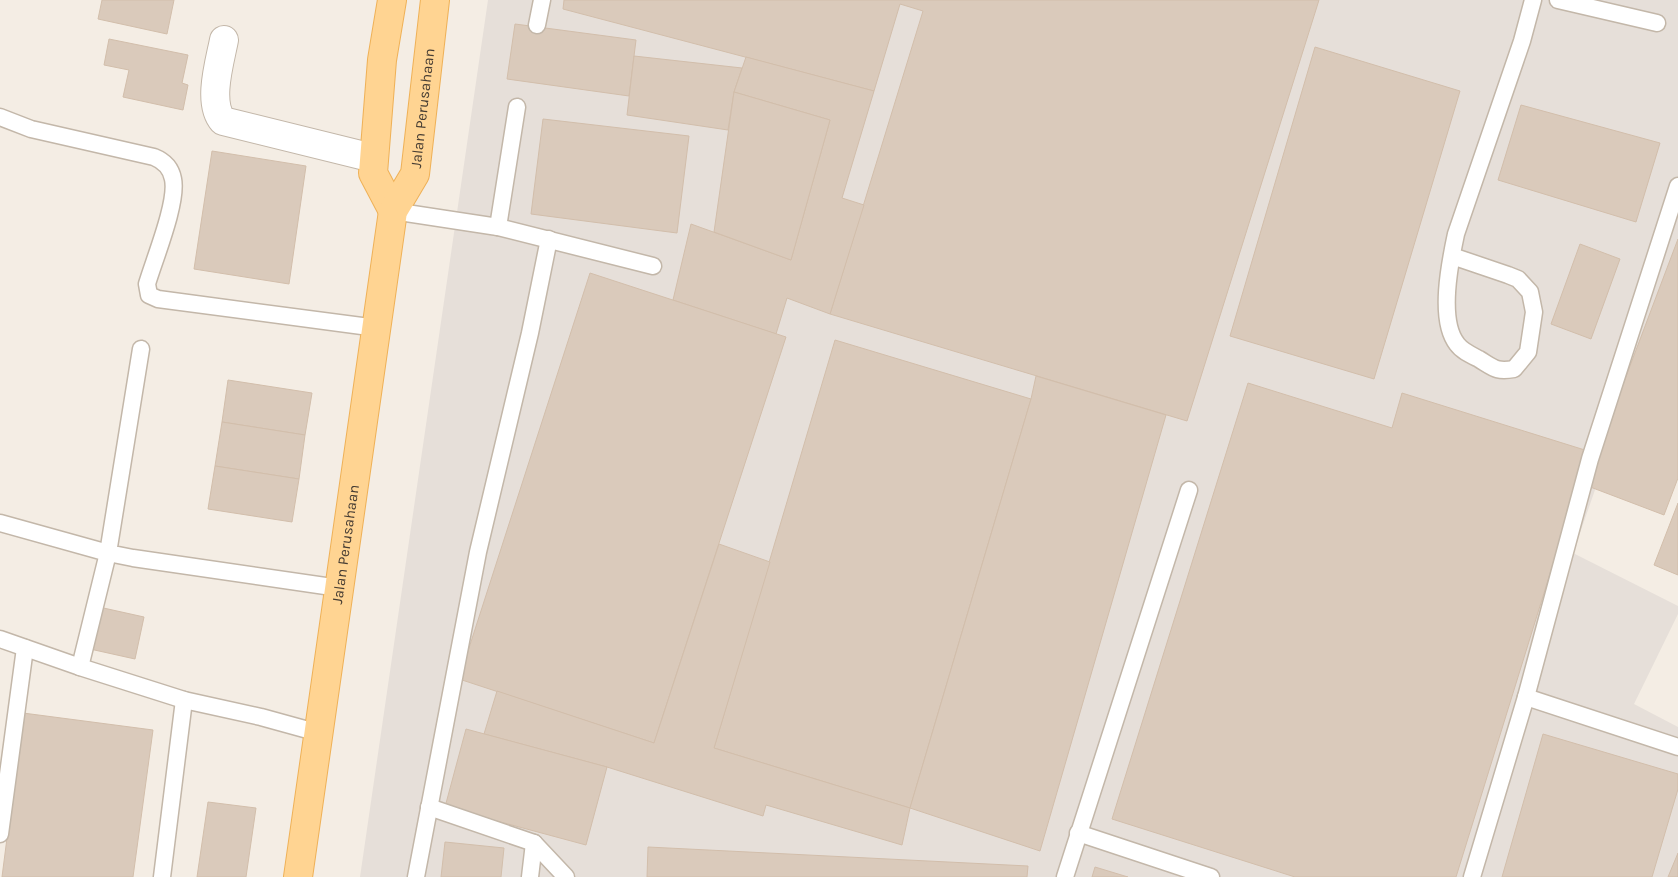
<svg xmlns="http://www.w3.org/2000/svg" width="1678" height="877" viewBox="0 0 1678 877" font-family="Karla,sans-serif">
	<style>
		.industrial { fill: #e6dfd9 }
		.building { fill: #dacabb; stroke: #d2beab }
		.lines { fill: none; stroke-linecap: round; stroke-linejoin: round }
		.service-casing { stroke: #c3b7a9; stroke-width: 19 }
		.minor-casing { stroke: #c3b7a9; stroke-width: 30 }
		.primary-casing { stroke: #efb157; stroke-width: 30 }
		.service { stroke: #fff; stroke-width: 16 }
		.minor { stroke: #fff; stroke-width: 28 }
		.primary { stroke: #ffd492; stroke-width: 28 }
		.labels { text-anchor: middle; dominant-baseline: central; stroke-width: 4.5; stroke-linejoin: round; paint-order: stroke }
		.street-label { font-size: 15px; fill: #473d33; stroke: #fff }
	</style>
	<rect width="100%" height="100%" fill="#f4ede4"/>
	<!-- industrial -->
	<polygon class="industrial" points="488,0 1678,0 1678,252 1573,553 1678,606 1678,614 1634,704 1678,727 1678,877 360,877"/>
	<!-- building -->
	<g class="building">
		<polygon points="102,0 174,0 167,34 98,19"/>
		<polygon points="564,0 1319,0 1187,421 830,314 923,11 900,4 874,91 563,9"/>
		<polygon points="515,24 636,40 629,96 507,79"/>
		<polygon points="109,39 188,55 182,83 188,85 183,110 123,97 129,70 104,65"/>
		<polygon points="1315,47 1460,91 1374,379 1230,336"/>
		<polygon points="634,56 742,68 734,92 728,130 627,115"/>
		<polygon points="746,57 874,91 842,198 864,205 830,314 787,298 776,334 673,300 691,224 791,260 830,120 734,92"/>
		<polygon points="734,92 830,120 791,260 714,232"/>
		<polygon points="1521,105 1660,143 1636,222 1498,180"/>
		<polygon points="543,119 689,136 677,233 531,214"/>
		<polygon points="212,151 306,166 289,284 194,269"/>
		<polygon points="1678,239 1678,478 1664,515 1585,485"/>
		<polygon points="1580,244 1620,259 1591,339 1551,324"/>
		<polygon points="590,273 786,337 654,743 459,679"/>
		<polygon points="835,340 1031,399 910,808 714,748"/>
		<polygon points="1036,376 1166,415 1040,851 910,808 1031,399"/>
		<polygon points="228,380 312,393 305,435 222,422"/>
		<polygon points="1248,383 1392,428 1402,393 1588,451 1456,877 1295,877 1112,819"/>
		<polygon points="222,422 305,435 299,479 215,466"/>
		<polygon points="215,466 299,479 292,522 208,509"/>
		<polygon points="1678,503 1678,575 1654,565"/>
		<polygon points="719,544 770,562 714,748 910,808 902,845 766,805 763,816 607,767 484,734 497,691 654,743"/>
		<polygon points="99,607 144,617 135,659 90,649"/>
		<polygon points="23,713 153,730 133,877 2,877"/>
		<polygon points="466,729 607,767 586,845 445,807"/>
		<polygon points="1543,734 1678,774 1678,789 1652,877 1502,877"/>
		<polygon points="208,802 256,808 246,877 197,877"/>
		<polygon points="445,842 504,848 501,877 441,877"/>
		<polygon points="648,847 1028,866 1027,877 647,877"/>
		<polygon points="1678,853 1678,877 1668,877"/>
		<polygon points="1095,867 1128,877 1092,877"/>
	</g>
	<g class="lines">
		<!-- service casing -->
		<g class="service-casing">
			<g id="service">
				<polyline points="1558,0 1657,23"/>
				<polyline points="537,25 542,0"/>
				<path d="M0 117 31 129 154 157C164 161 171 168 173 179 178 202 154 260 147 284L149 295 158 299 377 328"/>
				<polyline points="393,211 498,227 653,266"/>
				<polyline points="498,227 517,107"/>
				<path d="M1452 256 1508 275 1518 279 1530 292 1534 312 1528 352 1514 369C1496 372 1494 368 1479 359 1471 355 1462 351 1457 344 1438 320 1450 262 1456 234L1522 41 1533 0"/>
				<polyline points="141,349 108,553 133,558 339,588"/>
				<polyline points="0,523 108,553 80,667"/>
				<polyline points="0,639 80,667 184,700 261,717 319,733"/>
				<polyline points="1526,697 1678,747"/>
				<polyline points="429,807 534,843 566,877"/>
				<polyline points="1078,833 1211,877"/>
				<polyline points="0,834 25,648"/>
				<polyline points="162,877 184,700"/>
				<polyline points="416,877 478,552 530,333 549,239"/>
				<polyline points="530,877 534,843"/>
				<polyline points="1065,877 1189,490"/>
				<polyline points="1472,877 1526,697 1590,459 1678,186"/>
			</g>
		</g>
		<!-- minor casing -->
		<g class="minor-casing">
			<path id="minor" d="M224 40C220 61 207 103 223 121L373 158"/>
		</g>
		<!-- primary casing -->
		<g class="primary-casing">
			<g id="primary">
				<polyline points="392,0 382,60 373,173 393,211"/>
				<path id="s1" d="M298 877 393 211 415 174 435 0"/>
			</g>
		</g>
		<!-- service -->
		<use href="#service" class="service"/>
		<!-- minor -->
		<use href="#minor" class="minor"/>
		<!-- primary -->
		<use href="#primary" class="primary"/>
	</g>
	<g class="labels">
		<!-- street labels -->
		<g class="street-label">
			<text stroke="none"><textPath href="#s1" startOffset="782">Jalan Perusahaan</textPath></text>
			<text stroke="none"><textPath href="#s1" startOffset="336">Jalan Perusahaan</textPath></text>
		</g>
	</g>
</svg>
